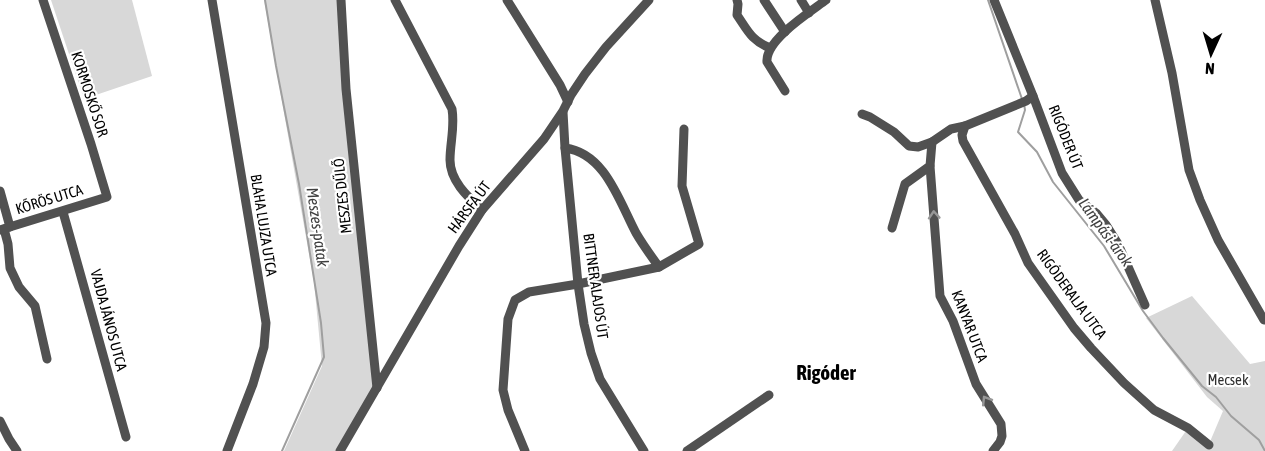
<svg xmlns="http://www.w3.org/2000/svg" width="1265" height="451" viewBox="0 0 1265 451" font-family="'Asap Condensed',sans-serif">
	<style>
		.green { fill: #d8d8d8 }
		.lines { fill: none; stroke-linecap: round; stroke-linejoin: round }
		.stream { stroke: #9f9f9f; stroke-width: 2 }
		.minor { stroke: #515151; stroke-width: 9 }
		.oneway { stroke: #979797 }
		.labels { text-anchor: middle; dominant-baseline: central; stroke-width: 4.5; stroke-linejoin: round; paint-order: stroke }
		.street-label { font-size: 15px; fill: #000; stroke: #fff }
		.park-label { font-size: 15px; fill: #2f2f2f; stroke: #fff }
		.water-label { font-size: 16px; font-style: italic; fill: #404040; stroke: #fff }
		.district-label { font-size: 21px; font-weight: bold; fill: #000; stroke: #fff }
	</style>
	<rect width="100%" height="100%" fill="#fff"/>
	<!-- green -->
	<g class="green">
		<polygon points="51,0 132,0 152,76 84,99"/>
		<polygon points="264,0 342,0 374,389 342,451 284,451 322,366 314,282"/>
		<polygon points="1192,296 1250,364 1265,361 1265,451 1172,451 1188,428 1209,444 1223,411 1207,397 1146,318"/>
	</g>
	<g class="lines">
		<!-- stream -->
		<g class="stream">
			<polyline points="265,0 276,66 299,184 321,323 324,357 282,451"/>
			<polyline points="988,0 1022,99"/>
			<polyline points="1024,104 1025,110 1018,132 1037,152 1053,182 1104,246 1143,311 1163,338 1202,386 1216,397 1231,416 1259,440 1265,451"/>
		</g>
		<!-- minor -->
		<g class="minor">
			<polyline points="212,0 266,323 264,347 253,384 227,451"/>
			<polyline points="341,0 346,89 377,388"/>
			<path d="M395 0 452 109C455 127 450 143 450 160 450 181 468 197 482 210"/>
			<polyline points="507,0 560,85 568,102"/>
			<path d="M737 0 738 4 737 15C748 31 751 40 770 48"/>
			<polyline points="764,0 785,32"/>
			<polyline points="801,0 809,13"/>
			<polyline points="994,0 1033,96 1062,173 1079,200 1096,213 1106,225 1118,244 1145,305"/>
			<polyline points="1155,0 1172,73 1189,170 1200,200 1218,240 1264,320"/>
			<path d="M785 91 767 62C765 40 810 12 826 0"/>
			<polyline points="1033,96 1026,101 965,126 962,135 963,141 1015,234 1028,263 1074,328 1091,348 1124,383 1154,410 1188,428 1209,445"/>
			<polyline points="563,112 565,148 578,284 584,324 591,353 600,379 644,451"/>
			<polyline points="862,114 870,117 894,132 909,146 918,147 932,142 951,129 965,126"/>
			<path d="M565 148C605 153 619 201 636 233 643 245 651 256 659 267L699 244 682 186 684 129"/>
			<polyline points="930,166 940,296 953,321 976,384 1001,424 1002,436 1000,442 993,451"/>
			<polyline points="0,191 10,227"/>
			<polyline points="63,212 126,437"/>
			<polyline points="892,228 905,184 930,166 932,142"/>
			<polyline points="4,229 8,244 10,268 19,287 35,306 47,359"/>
			<polyline points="0,230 107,197 91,144 43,0"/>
			<polyline points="0,421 9,439 17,451"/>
			<polyline points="340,451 459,246 482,210 544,139 563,111 571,95 585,74 606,47 649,0"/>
			<polyline points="525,451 508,410 503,390 508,319 515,300 529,292 578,284 659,267"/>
			<polyline points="687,451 769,395"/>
		</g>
	</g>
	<!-- one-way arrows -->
	<defs><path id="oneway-chevron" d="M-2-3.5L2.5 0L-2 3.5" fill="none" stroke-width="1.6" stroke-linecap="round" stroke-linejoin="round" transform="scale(1.5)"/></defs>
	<g class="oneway">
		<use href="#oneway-chevron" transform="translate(934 215) rotate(-94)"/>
		<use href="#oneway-chevron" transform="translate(986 400) rotate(-122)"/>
	</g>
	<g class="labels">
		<!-- street labels -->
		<g class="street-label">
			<text transform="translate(90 94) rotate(72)">KORMOSKŐ SOR</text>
			<text transform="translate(1066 137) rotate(68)">RIGÓDER ÚT</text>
			<text transform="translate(342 196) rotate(-96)">MESZES DŰLŐ</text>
			<text transform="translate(49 199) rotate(-17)">KŐRÖS UTCA</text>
			<text transform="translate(469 207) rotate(-53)">HÁRSFA ÚT</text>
			<text transform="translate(264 225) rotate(81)">BLAHA LUJZA UTCA</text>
			<text transform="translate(596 286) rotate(82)">BITTNER ALAJOS ÚT</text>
			<text transform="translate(1072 294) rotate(54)">RIGÓDERALJA UTCA</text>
			<text transform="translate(109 320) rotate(75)">VAJDA JÁNOS UTCA</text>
			<text transform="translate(970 326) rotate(69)">KANYAR UTCA</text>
		</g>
		<!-- park labels -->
		<g class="park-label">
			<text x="1228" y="379">Mecsek</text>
		</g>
		<!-- water labels -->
		<g class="water-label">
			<text transform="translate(318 227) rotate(82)">Meszes-patak</text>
			<text transform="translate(1106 232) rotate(54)">Lámpási-árok</text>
		</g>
		<!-- district labels -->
		<g class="district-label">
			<text x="826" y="372">Rigóder</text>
		</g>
	</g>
	<!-- north arrow -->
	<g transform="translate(1211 54) rotate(184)" stroke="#ffffff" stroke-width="4.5" paint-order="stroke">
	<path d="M0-4.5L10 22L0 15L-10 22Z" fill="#000000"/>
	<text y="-9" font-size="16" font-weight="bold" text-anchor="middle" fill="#000000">N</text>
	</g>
</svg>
